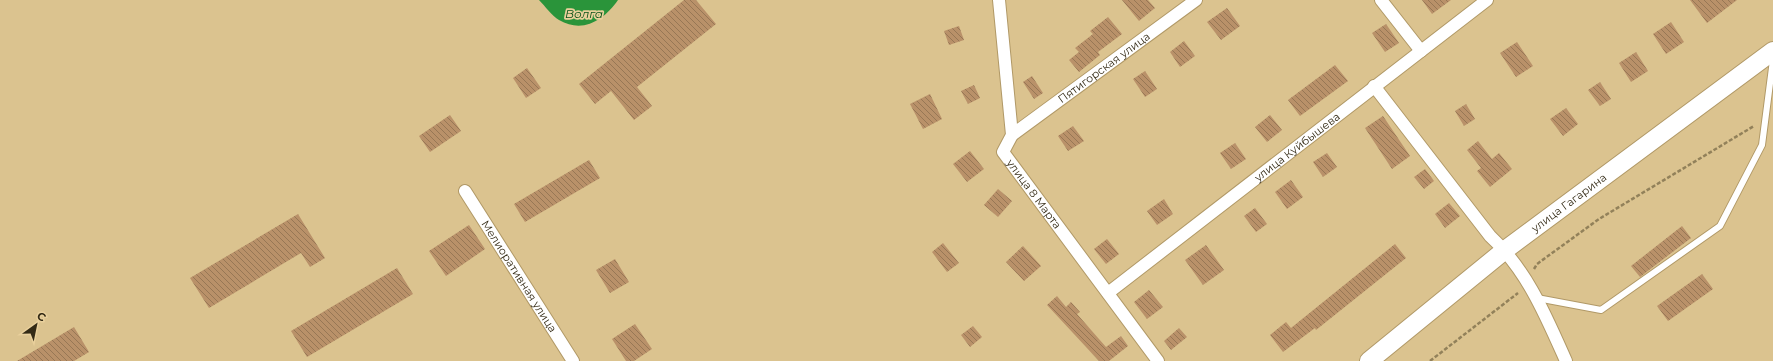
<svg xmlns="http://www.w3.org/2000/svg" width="1773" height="361" viewBox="0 0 1773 361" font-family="Montserrat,sans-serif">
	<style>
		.water { fill: #2a943a }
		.building { fill: url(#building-back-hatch) }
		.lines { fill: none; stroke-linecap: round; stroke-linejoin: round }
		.service-casing { stroke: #b19967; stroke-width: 8 }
		.minor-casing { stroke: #b19967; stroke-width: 14 }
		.primary-casing { stroke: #b19967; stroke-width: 20 }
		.path { stroke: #92815a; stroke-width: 2.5; stroke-dasharray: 4 2; stroke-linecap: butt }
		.service { stroke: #fff; stroke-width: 6 }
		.minor { stroke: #fff; stroke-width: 12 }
		.primary { stroke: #fff; stroke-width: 18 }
		.labels { text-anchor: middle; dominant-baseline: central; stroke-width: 3.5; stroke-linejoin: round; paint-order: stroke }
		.street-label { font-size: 11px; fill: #332a15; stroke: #e9d09c }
		.water-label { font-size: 12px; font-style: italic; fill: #095318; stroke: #e9d09c }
	</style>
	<defs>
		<pattern id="building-back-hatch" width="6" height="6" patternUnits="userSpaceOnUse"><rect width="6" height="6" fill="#b99169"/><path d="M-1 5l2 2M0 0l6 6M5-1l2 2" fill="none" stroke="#977755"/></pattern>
	</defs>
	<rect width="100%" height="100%" fill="#dbc38f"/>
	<!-- water -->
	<path class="water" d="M539 0H618C604 20 583 34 559 20 552 16 545 6 539 0Z"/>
	<!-- building -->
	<g class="building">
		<polygon points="684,0 696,0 716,24 637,87 652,106 634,120 611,91 595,104 579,84"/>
		<polygon points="1122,0 1148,0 1155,8 1139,21"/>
		<polygon points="1422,0 1451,0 1432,14"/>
		<polygon points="1690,0 1737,0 1707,23"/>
		<polygon points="1227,8 1240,26 1221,40 1207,22"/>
		<polygon points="1108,17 1122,34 1098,52 1100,55 1079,72 1069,60 1079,52 1075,48 1093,34 1090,31"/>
		<polygon points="1671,22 1684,42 1666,54 1653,34"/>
		<polygon points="1386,24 1399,43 1385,52 1372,33"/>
		<polygon points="959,26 964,40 949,45 944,31"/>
		<polygon points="1184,41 1195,56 1180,67 1170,52"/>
		<polygon points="1517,42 1533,66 1516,77 1500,53"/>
		<polygon points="1636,52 1648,71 1631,82 1619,63"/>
		<polygon points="1335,65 1348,81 1300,116 1288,100"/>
		<polygon points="527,68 541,88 526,98 513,78"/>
		<polygon points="1145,71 1157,89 1145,97 1133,79"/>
		<polygon points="1032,76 1043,93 1034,99 1023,82"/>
		<polygon points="1600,82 1611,99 1600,106 1588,90"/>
		<polygon points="974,85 980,98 968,104 961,91"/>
		<polygon points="930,94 942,119 923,129 910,104"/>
		<polygon points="1466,104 1475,119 1464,126 1455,111"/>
		<polygon points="1566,108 1578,124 1563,136 1550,119"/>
		<polygon points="450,115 461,131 430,152 419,136"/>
		<polygon points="1270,115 1282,130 1267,142 1255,127"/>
		<polygon points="1383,116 1410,156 1392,169 1365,128"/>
		<polygon points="1073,126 1084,141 1068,151 1058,136"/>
		<polygon points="1478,141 1492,159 1499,153 1512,169 1490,187 1477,171 1481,168 1467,150"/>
		<polygon points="1235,143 1246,159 1231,169 1220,153"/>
		<polygon points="970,151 984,169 967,182 953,164"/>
		<polygon points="1327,153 1337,167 1323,177 1313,162"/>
		<polygon points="589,160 600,178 525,222 514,204"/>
		<polygon points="1425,169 1434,181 1424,189 1414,177"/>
		<polygon points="1291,180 1303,197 1287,209 1275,192"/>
		<polygon points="998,189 1012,201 998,217 984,205"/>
		<polygon points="1164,199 1173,214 1157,225 1147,211"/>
		<polygon points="1449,203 1460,216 1445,228 1435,214"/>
		<polygon points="1255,208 1267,224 1256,232 1244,216"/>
		<polygon points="298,214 325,258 310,267 301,253 209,308 190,278"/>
		<polygon points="469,225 485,249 446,276 429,251"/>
		<polygon points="1682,226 1691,238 1640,277 1631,266"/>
		<polygon points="1107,239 1119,254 1106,264 1094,249"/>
		<polygon points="943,243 959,263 947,272 932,252"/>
		<polygon points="1395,244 1406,258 1316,330 1315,328 1283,352 1270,335 1286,322 1291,328"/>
		<polygon points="1206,245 1224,270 1203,285 1185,260"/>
		<polygon points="1023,246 1041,266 1024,281 1006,262"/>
		<polygon points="615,259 629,282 610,293 596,270"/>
		<polygon points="397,268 413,294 307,357 291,331"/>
		<polygon points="1702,274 1713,289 1668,321 1657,306"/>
		<polygon points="1149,290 1163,307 1147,319 1134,302"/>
		<polygon points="1057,296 1066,307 1071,302 1080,312 1077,314 1106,347 1121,336 1128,346 1109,361 1099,361 1047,305"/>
		<polygon points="635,324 652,349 634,361 626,361 612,339"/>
		<polygon points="973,326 982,337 970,347 961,335"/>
		<polygon points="74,327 89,352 74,361 17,361"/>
		<polygon points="1179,328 1187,337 1171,350 1164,341"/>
	</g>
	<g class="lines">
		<!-- service casing -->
		<g class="service-casing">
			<polyline id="service" points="1537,298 1601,310 1720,226 1762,145 1773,60"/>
		</g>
		<!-- minor casing -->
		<g class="minor-casing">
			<g id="minor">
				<path id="s1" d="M999 0 1012 135 1003 152 1158 361"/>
				<polyline points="1381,0 1421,51"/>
				<path d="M1374 86 1490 236C1527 270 1546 316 1566 361"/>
				<path id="s2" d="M1012 135 1196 0"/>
				<path id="s3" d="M465 191 573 361"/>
				<path id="s4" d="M1108 293 1487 0"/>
			</g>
		</g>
		<!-- primary casing -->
		<g class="primary-casing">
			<g id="primary">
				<path id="s5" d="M1369 361 1505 250 1773 51"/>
			</g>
		</g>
		<!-- path -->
		<g class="path">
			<polyline points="1534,269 1537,264 1599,219 1754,126"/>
			<polyline points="1430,361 1518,293"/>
		</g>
		<!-- service -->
		<use href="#service" class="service"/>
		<!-- minor -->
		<use href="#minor" class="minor"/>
		<!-- primary -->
		<use href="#primary" class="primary"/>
	</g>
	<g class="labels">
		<!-- street labels -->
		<g class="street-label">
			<text stroke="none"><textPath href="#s2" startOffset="114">Пятигорская улица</textPath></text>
			<text stroke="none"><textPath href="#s4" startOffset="239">улица Куйбышева</textPath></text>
			<text stroke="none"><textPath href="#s1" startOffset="207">улица 8 Марта</textPath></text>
			<text stroke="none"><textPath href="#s5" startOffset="255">улица Гагарина</textPath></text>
			<text stroke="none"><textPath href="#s3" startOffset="101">Мелиоративная улица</textPath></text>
		</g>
		<!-- water labels -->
		<g class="water-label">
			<text x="584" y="13">Волга</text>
		</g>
	</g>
	<!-- north arrow -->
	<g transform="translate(36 325) rotate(33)" stroke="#e9d09c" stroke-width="3" paint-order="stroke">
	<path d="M0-3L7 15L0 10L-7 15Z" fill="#332a15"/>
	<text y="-6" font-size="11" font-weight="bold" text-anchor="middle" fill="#332a15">С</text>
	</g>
</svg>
